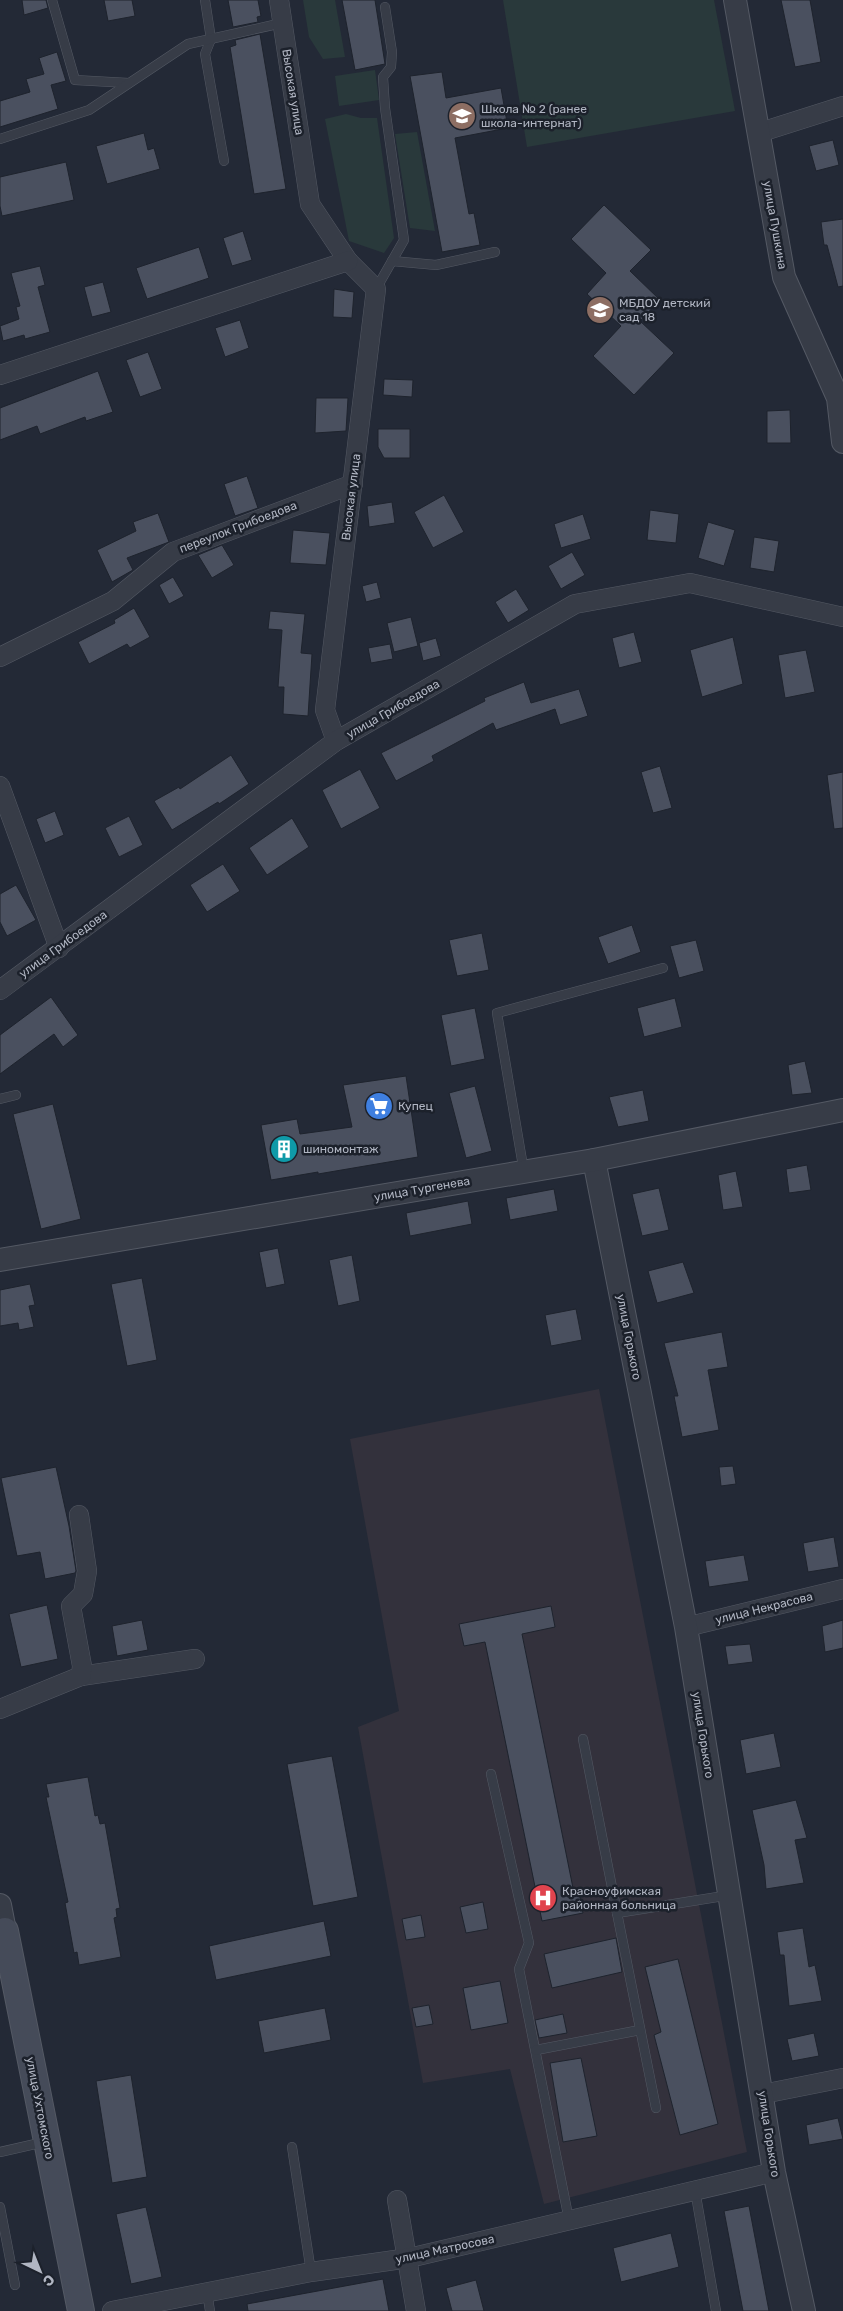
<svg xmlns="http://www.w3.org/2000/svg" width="843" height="2311" viewBox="0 0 843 2311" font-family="Rubik,sans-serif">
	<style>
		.medical { fill: #33313c }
		.green { fill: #29393b }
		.building { fill: #4a505f; stroke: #1e232d }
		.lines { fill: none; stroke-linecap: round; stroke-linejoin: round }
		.service-casing { stroke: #545964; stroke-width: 10 }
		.minor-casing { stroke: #545964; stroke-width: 20 }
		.tertiary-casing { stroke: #545964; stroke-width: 24 }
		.secondary-casing { stroke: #545964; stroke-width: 28 }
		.service { stroke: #373c47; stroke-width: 9 }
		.minor { stroke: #373c47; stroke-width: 19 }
		.tertiary { stroke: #373c47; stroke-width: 22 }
		.secondary { stroke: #454b59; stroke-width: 26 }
		.labels { text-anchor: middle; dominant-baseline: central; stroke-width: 5; stroke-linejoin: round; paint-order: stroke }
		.street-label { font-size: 12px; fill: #b1b6c3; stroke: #1c212b }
		.poi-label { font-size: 12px; fill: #b1b6c3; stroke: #1c212b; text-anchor: start }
	</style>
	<rect width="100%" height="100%" fill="#232936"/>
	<!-- medical -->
	<polygon class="medical" points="599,1389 747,2152 544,2204 510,2069 423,2083 358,1727 399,1711 350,1439"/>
	<!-- green -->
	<g class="green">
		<polygon points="303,0 335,0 345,57 323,59 309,37"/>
		<polygon points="503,0 714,0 735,111 527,147"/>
		<polygon points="375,70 379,100 339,106 335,76"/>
		<polygon points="346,114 361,118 377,118 394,238 384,253 349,241 325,119"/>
		<polygon points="417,132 435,231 410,228 395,134"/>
	</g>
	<!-- building -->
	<g class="building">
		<polygon points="22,0 46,0 48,8 24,15"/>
		<polygon points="104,0 132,0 135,16 108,21"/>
		<polygon points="228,0 258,0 261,16 257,17 258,22 233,27"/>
		<polygon points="342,0 375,0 385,64 355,70"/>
		<polygon points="781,0 810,0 821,62 795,67"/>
		<polygon points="260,34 286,189 254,194 230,47 236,45 235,40"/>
		<polygon points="57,52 66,81 51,85 58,109 0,127 0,101 30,92 26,79 44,74 39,58"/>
		<polygon points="442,72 446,98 501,88 508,128 455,138 469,214 474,213 480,245 442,252 410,76"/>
		<polygon points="144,133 148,150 154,148 160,169 107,184 96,146"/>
		<polygon points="833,140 839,165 816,171 809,146"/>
		<polygon points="66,162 74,200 2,216 0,206 0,177"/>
		<polygon points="604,205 651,250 630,271 660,300 640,321 674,353 634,395 593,356 621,326 587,294 606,273 571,239"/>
		<polygon points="843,219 843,286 838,287 827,245 824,245 821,222"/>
		<polygon points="243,231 252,260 232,266 223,238"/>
		<polygon points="199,247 209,278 147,299 136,268"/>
		<polygon points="40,266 45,285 38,287 50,332 25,339 24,335 3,341 0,326 19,319 16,307 20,306 11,273"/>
		<polygon points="103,282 111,312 92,317 84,287"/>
		<polygon points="334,289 354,292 352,318 333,317"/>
		<polygon points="240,320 249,348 225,357 215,328"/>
		<polygon points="148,352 162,389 140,397 126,360"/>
		<polygon points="98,371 113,412 86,421 85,417 40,434 37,426 0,440 0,408"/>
		<polygon points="384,379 413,380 412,397 383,395"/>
		<polygon points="316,398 348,398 346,431 315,433"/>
		<polygon points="790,410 791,443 767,443 767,411"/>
		<polygon points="378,429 410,429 410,458 384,458 378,447"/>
		<polygon points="247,476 258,508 235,516 224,484"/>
		<polygon points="444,495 464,532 433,548 414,512"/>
		<polygon points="392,502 395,523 369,527 367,506"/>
		<polygon points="650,510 679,514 676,543 647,540"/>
		<polygon points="158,513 169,542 127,558 133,570 112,582 97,550 136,531 133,522"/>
		<polygon points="583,514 591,539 561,548 554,524"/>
		<polygon points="708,522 735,530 724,566 698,558"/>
		<polygon points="293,530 330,533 326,565 290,563"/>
		<polygon points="754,537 779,541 774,572 750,568"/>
		<polygon points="222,545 234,565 212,578 198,555"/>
		<polygon points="572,552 585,575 561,589 548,566"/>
		<polygon points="173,577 184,596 169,604 159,585"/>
		<polygon points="377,582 381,598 366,602 362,586"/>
		<polygon points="516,589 529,610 508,623 495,602"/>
		<polygon points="134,608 150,637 130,648 127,644 89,664 78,642 115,623 114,620"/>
		<polygon points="270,611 305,614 301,653 312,654 308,716 283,714 284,687 278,687 282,630 268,629"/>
		<polygon points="411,617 418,646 394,652 387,623"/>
		<polygon points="634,632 642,662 619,668 612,638"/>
		<polygon points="733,637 743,684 702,697 690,650"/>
		<polygon points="436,638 441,656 423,661 419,643"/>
		<polygon points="390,644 393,659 371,663 368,648"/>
		<polygon points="806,650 815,692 785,698 778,655"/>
		<polygon points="524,682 531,703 579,689 588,716 560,725 555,709 496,730 493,723 432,756 434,761 396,781 381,753 485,701 484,698"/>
		<polygon points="231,755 249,784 219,804 218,802 172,830 154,801 179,787 180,789"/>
		<polygon points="660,766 672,808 653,813 641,772"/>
		<polygon points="360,769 380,808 341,829 322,790"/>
		<polygon points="843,772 843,828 834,829 827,775"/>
		<polygon points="55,811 64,835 45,843 36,819"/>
		<polygon points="129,816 143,845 119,857 105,828"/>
		<polygon points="292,818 309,847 267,875 249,848"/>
		<polygon points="223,864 240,891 207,912 190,885"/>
		<polygon points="16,885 36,920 7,936 0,922 0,894"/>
		<polygon points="632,925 641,952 608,964 598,937"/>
		<polygon points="482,933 489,970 457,976 449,940"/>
		<polygon points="696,940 704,971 679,978 670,946"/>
		<polygon points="51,997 78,1035 63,1047 54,1034 0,1074 0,1035"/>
		<polygon points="675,998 682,1027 644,1037 637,1008"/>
		<polygon points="475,1008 485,1059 451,1066 441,1015"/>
		<polygon points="805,1061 812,1093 792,1095 788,1065"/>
		<polygon points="406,1076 418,1157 318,1174 318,1172 271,1180 261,1125 297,1119 300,1134 352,1127 343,1085"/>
		<polygon points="475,1086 492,1151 466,1158 449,1093"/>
		<polygon points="643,1090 649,1121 618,1127 609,1097"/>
		<polygon points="53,1104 81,1219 41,1229 13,1114"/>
		<polygon points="807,1165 811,1190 789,1193 786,1169"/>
		<polygon points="736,1171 743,1207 723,1210 718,1175"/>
		<polygon points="659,1188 669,1230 642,1236 632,1194"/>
		<polygon points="554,1189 558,1211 510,1220 506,1198"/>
		<polygon points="468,1201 472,1224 410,1236 406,1213"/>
		<polygon points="278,1248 285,1284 266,1288 259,1252"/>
		<polygon points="352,1255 360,1301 338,1306 329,1260"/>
		<polygon points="683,1262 694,1293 657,1303 648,1271"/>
		<polygon points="142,1278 157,1360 127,1366 111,1284"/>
		<polygon points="30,1284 35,1305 29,1306 34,1327 19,1330 18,1323 0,1326 0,1290"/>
		<polygon points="576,1309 582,1340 551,1346 545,1315"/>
		<polygon points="722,1332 728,1367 708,1370 719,1430 682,1437 674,1396 678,1396 664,1343"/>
		<polygon points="733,1466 736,1484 721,1486 719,1467"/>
		<polygon points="56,1467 69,1526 76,1571 75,1573 45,1579 40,1552 17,1556 1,1478"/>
		<polygon points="834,1537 839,1567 808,1572 803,1543"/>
		<polygon points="744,1555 749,1581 709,1587 705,1561"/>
		<polygon points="47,1605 58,1659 21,1667 9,1614"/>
		<polygon points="551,1606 555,1627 522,1634 574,1893 579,1892 583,1913 542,1921 485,1642 464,1646 459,1624"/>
		<polygon points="142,1620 148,1650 117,1656 112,1626"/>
		<polygon points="843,1620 843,1648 825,1652 822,1626"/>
		<polygon points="750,1644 753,1662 728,1665 725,1646"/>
		<polygon points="774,1733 781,1767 746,1774 740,1740"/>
		<polygon points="332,1756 358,1897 313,1906 287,1764"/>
		<polygon points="88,1777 95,1816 98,1815 100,1824 105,1823 120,1908 116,1909 117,1917 114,1918 121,1957 79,1965 77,1952 74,1953 65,1903 68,1902 46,1797 49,1797 46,1784"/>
		<polygon points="796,1800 807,1838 795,1840 804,1883 766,1889 764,1865 752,1810"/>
		<polygon points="483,1902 488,1929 466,1933 460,1907"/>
		<polygon points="421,1915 425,1937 406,1940 402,1919"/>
		<polygon points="324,1921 331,1956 216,1980 209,1946"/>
		<polygon points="803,1928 809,1967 815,1965 822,2001 789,2006 784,1955 780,1955 777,1932"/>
		<polygon points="616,1938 622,1972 552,1988 544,1954"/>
		<polygon points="678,1959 718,2124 680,2135 654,2035 661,2032 645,1967"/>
		<polygon points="500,1981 508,2023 471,2030 463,1988"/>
		<polygon points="429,2005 433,2024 416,2027 412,2008"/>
		<polygon points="325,2008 331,2040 264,2053 258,2021"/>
		<polygon points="563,2014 567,2033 539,2038 535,2020"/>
		<polygon points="814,2033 819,2056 792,2061 787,2039"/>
		<polygon points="581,2058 597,2136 563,2142 550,2063"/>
		<polygon points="131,2075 147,2177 112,2183 96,2081"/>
		<polygon points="838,2118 843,2139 809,2145 806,2125"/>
		<polygon points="749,2206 769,2311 743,2311 724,2211"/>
		<polygon points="146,2207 162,2277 131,2284 116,2214"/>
		<polygon points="671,2233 679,2267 621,2282 613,2248"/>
		<polygon points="383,2279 389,2311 248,2311 247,2304"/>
		<polygon points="476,2280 484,2311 452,2311 446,2288"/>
	</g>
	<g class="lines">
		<!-- service casing -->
		<g class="service-casing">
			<g id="service">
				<polyline points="52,0 75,80 129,83"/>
				<polyline points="205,0 211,39 205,54 224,161"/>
				<polyline points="0,139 89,110 188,44 282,23"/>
				<polyline points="392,261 436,265 495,252"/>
				<polyline points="376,289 404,240 385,108 383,77 391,67 392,52 385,7"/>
				<polyline points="0,1099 16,1095"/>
				<polyline points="524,1172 497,1013 663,968"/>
				<polyline points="583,1739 617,1913 730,1895"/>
				<polyline points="491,1774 529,1943 519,1969 569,2220"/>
				<polyline points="617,1913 656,2108"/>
				<polyline points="536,2050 640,2030"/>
				<polyline points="292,2147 311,2272"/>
				<polyline points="0,2152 44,2142"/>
				<polyline points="695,2190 716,2311"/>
				<polyline points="0,2207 15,2285"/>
				<polyline points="207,2292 210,2311"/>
			</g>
		</g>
		<!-- minor casing -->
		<g class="minor-casing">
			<g id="minor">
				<polyline points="279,0 310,204 348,261 376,289 325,710 336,741"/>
				<polyline points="758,133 843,106"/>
				<polyline points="0,375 348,261"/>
				<polyline points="0,657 113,601 173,552 353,484"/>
				<polyline points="0,786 59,948"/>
				<polyline points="0,990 336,741 575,604 690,583 843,617"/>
				<polyline points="686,1627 843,1589"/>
				<polyline points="81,1676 195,1659"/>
				<polyline points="0,1709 81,1676 82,1666 71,1606 83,1594 87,1571 79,1515"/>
				<polyline points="763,2094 843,2078"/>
				<polyline points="397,2200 416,2311"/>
				<polyline points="112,2311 311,2272 409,2258 774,2172"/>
			</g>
		</g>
		<!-- tertiary casing -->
		<g class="tertiary-casing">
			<g id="tertiary">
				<polyline points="735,0 784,277 838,398 843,442"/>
				<polyline points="594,1160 686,1627 774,2172 804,2311"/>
				<polyline points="0,1260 594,1160 843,1110"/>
				<polyline points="0,1905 5,1931"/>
			</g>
		</g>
		<!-- secondary casing -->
		<g class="secondary-casing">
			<polyline id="secondary" points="5,1931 81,2311"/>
		</g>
		<!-- service -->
		<use href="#service" class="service"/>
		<!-- minor -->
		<use href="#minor" class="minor"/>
		<!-- tertiary -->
		<use href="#tertiary" class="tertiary"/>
		<!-- secondary -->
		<use href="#secondary" class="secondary"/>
	</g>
	<!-- icons -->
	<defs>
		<g id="school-disc" transform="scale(1.4375)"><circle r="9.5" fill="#8d6e63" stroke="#1c212b"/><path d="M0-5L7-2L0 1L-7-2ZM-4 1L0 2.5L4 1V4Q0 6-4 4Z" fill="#fff"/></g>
		<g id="supermarket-disc" transform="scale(1.4375)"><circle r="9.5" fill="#3f7fe0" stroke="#1c212b"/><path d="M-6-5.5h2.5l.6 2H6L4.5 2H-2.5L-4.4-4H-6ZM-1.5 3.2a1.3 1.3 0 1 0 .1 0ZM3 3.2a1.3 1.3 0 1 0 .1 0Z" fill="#fff"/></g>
		<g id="building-disc" transform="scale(1.4375)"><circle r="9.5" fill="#0f9aa8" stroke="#1c212b"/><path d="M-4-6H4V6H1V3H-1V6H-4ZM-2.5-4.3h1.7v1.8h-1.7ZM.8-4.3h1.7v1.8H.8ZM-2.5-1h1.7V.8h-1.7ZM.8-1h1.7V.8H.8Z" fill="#fff"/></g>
		<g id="hospital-disc" transform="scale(1.4375)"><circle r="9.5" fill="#e0444e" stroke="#1c212b"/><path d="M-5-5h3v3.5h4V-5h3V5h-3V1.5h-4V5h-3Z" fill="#fff"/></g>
	</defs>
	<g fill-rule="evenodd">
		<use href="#school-disc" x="462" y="116"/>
		<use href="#school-disc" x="600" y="310"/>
		<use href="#supermarket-disc" x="379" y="1106"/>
		<use href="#building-disc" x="284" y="1149"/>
		<use href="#hospital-disc" x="543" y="1898"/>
	</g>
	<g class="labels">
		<!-- street labels -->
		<g class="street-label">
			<text transform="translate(293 92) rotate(81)">Высокая улица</text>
			<text transform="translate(775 225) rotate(80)">улица Пушкина</text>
			<text transform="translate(351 497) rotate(-83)">Высокая улица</text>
			<text transform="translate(238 527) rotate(-21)">переулок Грибоедова</text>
			<text transform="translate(393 709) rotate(-30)">улица Грибоедова</text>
			<text transform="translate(63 944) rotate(-36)">улица Грибоедова</text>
			<text transform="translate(422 1189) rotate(-10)">улица Тургенева</text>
			<text transform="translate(629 1337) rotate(79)">улица Горького</text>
			<text transform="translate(764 1608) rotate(-14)">улица Некрасова</text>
			<text transform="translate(703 1735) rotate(81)">улица Горького</text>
			<text transform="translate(40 2108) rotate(79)">улица Ухтомского</text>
			<text transform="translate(769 2134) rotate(81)">улица Горького</text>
			<text transform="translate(445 2249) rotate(-12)">улица Матросова</text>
		</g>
		<!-- poi labels -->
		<g class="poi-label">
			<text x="481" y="109">Школа № 2 (ранее<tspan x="481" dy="14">школа-интернат)</tspan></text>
			<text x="619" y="303">МБДОУ детский<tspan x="619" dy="14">сад 18</tspan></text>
			<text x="398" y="1106">Купец</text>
			<text x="303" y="1149">шиномонтаж</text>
			<text x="562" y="1891">Красноуфимская<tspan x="562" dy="14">районная больница</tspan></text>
		</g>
	</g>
	<!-- north arrow -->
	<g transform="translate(40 2271) rotate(137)" stroke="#1c212b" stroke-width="4" paint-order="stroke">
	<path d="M0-4L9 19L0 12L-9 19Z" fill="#b1b6c3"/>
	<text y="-8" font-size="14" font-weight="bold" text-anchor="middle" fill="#b1b6c3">С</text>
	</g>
</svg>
